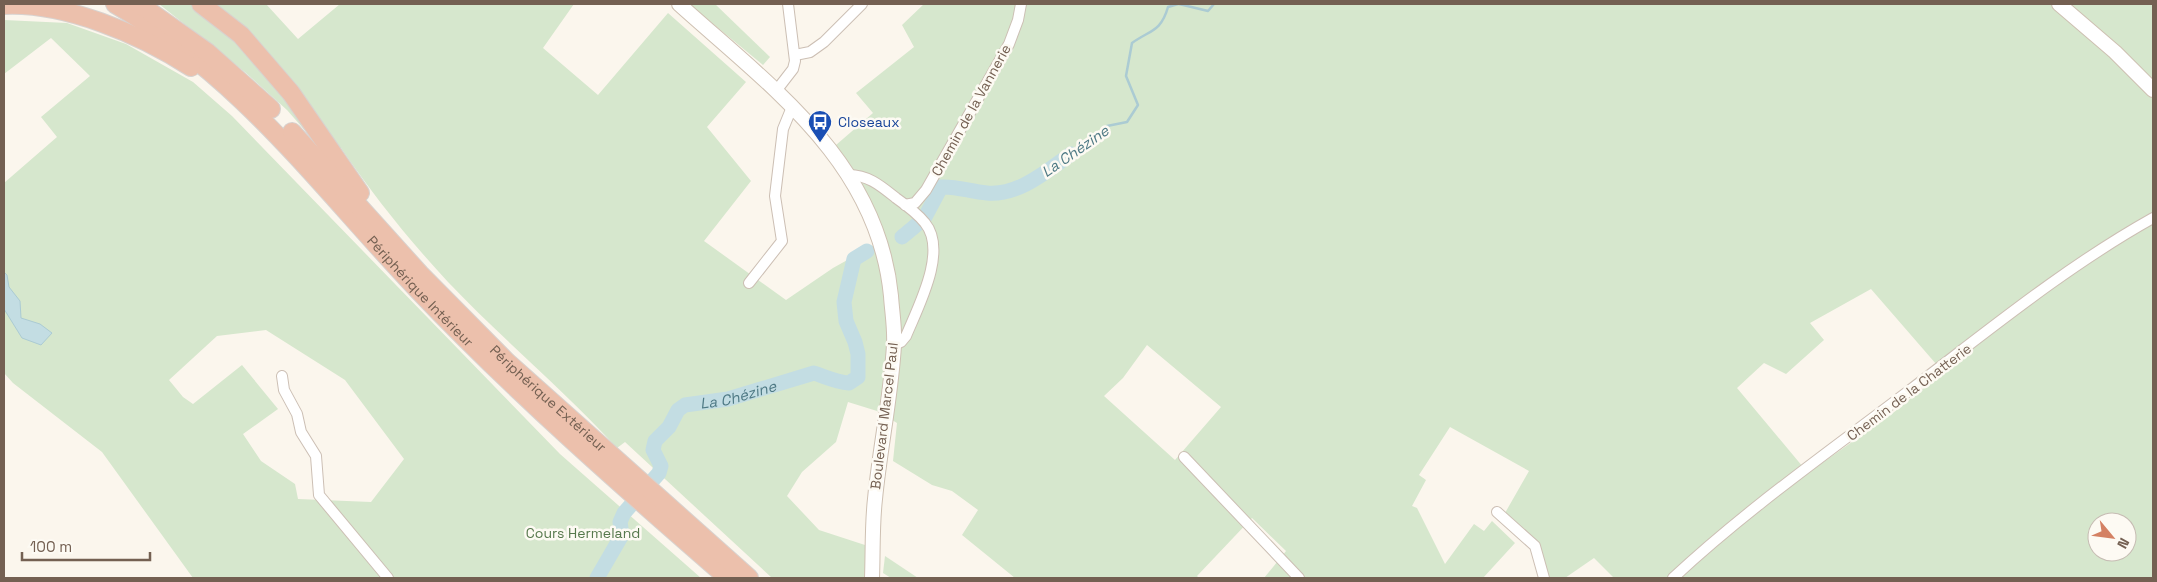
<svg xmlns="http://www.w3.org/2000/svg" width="2157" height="582" viewBox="0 0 2157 582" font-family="'Space Grotesk',sans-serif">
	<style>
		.green { fill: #d6e7cd; fill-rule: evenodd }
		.water { fill: #c3dde3; stroke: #abcbd3 }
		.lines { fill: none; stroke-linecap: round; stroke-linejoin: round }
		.stream { stroke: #abcbd3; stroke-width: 2.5 }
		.river { stroke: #c3dde3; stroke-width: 15 }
		.street-casing { stroke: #ccbfb4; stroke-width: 12 }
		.secondary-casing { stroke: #cec0b2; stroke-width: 16 }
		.highway-casing { stroke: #d8d2cf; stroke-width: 20 }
		.street { stroke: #fff; stroke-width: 10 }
		.secondary { stroke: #fff; stroke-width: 14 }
		.highway { stroke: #ecc0ac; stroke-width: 18 }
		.labels { text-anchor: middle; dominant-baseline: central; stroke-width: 5; stroke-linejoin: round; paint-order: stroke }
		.street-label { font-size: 14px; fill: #746052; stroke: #fdfaf3 }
		.transit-label { font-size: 14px; fill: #164399; stroke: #fdfaf3; text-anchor: start }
		.park-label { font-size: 14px; fill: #56784c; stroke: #fdfaf3 }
		.water-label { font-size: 15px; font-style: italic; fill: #4e7984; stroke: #fdfaf3 }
	</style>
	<rect width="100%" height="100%" fill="#fbf6ed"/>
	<!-- green -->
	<g class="green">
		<path d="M159 4H266L298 39 340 4H574L543 48 598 95 668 13 746 82 707 127 751 181 704 241 786 300 833 268 885 239 868 196 836 145 873 113 856 93 914 47 902 25 924 4H2153V578H1614L1594 558 1565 578H1549L1539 543 1505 513 1529 471 1450 427 1419 475 1426 480 1412 506 1417 508 1445 564 1474 524 1484 531 1492 521 1515 543 1483 578H1264L1286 551 1252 518 1197 576 1199 578H1015L962 535 978 510 952 491 932 485 893 461 897 423 877 411 848 402 836 442 802 472 787 496 819 530 868 546 864 578H772L625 442 617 448C563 389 502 339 448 282 409 240 373 195 341 148L329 158 287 110 246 73ZM1871 289 1943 372 1893 413 1808 473 1737 388 1764 363 1786 374 1824 340 1810 323ZM1147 345 1221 407 1175 460 1104 396 1123 378ZM2097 522H2127V552H2097Z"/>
		<polygon points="689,4 715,4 770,57 763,65"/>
		<path d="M4 20 67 23 126 44 193 82 232 116 560 454 701 578H193L102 452 13 383 4 373V183L57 137 41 117 90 76 51 38 4 74ZM266 330 345 380 404 459 371 502 298 499 295 484 261 461 243 434 278 409 242 365 193 404 183 397 169 380 217 336Z"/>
		<polygon points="885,556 918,578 891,578 883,573"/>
	</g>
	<!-- water -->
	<polygon class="water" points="4,272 7,275 9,287 20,301 21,318 40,324 52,333 41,345 22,338 4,309"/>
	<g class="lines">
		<!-- stream -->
		<g class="stream">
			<polyline points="1179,4 1208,11 1214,4"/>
			<path d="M1071 154 1095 141 1107 126 1127 122 1138 105 1126 76 1132 43C1150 30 1161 32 1168 7L1178 4"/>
		</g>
		<!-- river -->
		<g class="river">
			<path d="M925 217 941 187C957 186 971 192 987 193 1018 196 1047 171 1071 154"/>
			<polyline points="902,237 920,222"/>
			<path id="s1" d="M597 578 622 535 620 522 624 513 659 473 661 466 653 450 655 441 669 427 678 410 685 405 728 399 814 373C826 377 836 382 849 383L858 377V354L855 342 846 321 844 302 854 259 867 251"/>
		</g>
		<!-- street casing -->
		<g class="street-casing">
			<g id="street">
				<polyline points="795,55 810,52 824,42 862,4"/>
				<polyline points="776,91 793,69 795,61 788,4"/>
				<path d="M849 175C869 175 882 187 896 198 906 205 918 214 925 223 948 251 918 307 906 336L901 342 894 345"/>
				<polyline points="905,205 915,203 926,190 1009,44 1018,20 1021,4"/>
				<polyline points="749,283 782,241 775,196 783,129 792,107"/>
				<polyline points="282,376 284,390 297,414 301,432 316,456 319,495 388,578"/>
				<polyline points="1184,457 1299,578"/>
				<polyline points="1497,512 1535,546 1544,578"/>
				<path d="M1673 578C1747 509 1830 451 1910 390 1989 330 2067 266 2153 218"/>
			</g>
		</g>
		<!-- secondary casing -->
		<g class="secondary-casing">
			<g id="secondary">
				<path d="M679 4C771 87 878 162 891 296 892 312 895 328 894 345 891 397 880 447 875 499 872 525 873 552 872 578"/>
				<polyline points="2059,4 2115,52 2153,90"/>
			</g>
		</g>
		<!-- highway casing -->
		<g class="highway-casing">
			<g id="highway">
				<path id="s2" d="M115 4C243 78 319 186 418 290 516 393 622 486 728 578"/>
				<polyline points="139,4 207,52 271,109"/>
				<polyline points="201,4 241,35 291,93 360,193"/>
				<path d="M4 5C65 2 140 34 191 67"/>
				<path id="s3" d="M292 132 420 274 507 362 749 578"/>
			</g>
		</g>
		<!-- street -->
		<use href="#street" class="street"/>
		<!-- secondary -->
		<use href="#secondary" class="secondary"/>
		<!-- highway -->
		<use href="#highway" class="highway"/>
	</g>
	<!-- icons -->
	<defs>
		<g id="bus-pin" transform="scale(1.25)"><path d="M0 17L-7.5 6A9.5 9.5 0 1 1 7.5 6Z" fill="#1a4fb4" stroke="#fdfaf3"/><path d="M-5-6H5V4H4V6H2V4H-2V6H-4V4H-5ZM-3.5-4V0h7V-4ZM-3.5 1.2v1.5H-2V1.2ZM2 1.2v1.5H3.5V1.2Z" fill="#fff"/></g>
	</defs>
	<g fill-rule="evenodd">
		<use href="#bus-pin" x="820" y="122"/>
	</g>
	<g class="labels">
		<!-- street labels -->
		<g class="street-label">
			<text transform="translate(971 110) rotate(-61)">Chemin de la Vannerie</text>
			<text stroke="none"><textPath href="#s2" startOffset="421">Périphérique Intérieur</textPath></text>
			<text transform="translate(1909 392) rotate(-37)">Chemin de la Chatterie</text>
			<text stroke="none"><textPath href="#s3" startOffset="370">Périphérique Extérieur</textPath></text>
			<text transform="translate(884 416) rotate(-83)">Boulevard Marcel Paul</text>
		</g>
		<!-- transit labels -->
		<g class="transit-label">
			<text x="838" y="122">Closeaux</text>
		</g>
		<!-- park labels -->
		<g class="park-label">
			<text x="583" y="533">Cours Hermeland</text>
		</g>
		<!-- water labels -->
		<g class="water-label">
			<text transform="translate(1075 151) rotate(-35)">La Chézine</text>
			<text stroke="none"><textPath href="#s1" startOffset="262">La Chézine</textPath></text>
		</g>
	</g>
	<!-- border -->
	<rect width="2157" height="582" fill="none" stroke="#746052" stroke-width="10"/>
	<!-- north arrow -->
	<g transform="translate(2112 537) rotate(119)"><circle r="24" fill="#fdfaf3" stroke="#c6bcb3"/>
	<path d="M0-4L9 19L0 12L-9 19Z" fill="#d48163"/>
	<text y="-8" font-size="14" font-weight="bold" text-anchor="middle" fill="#746052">N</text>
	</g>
	<!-- scale -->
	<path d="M22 552v8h128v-8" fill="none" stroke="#746052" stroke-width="2.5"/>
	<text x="30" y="552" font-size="15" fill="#746052" stroke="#fdfaf3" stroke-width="4" paint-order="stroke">100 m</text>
</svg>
